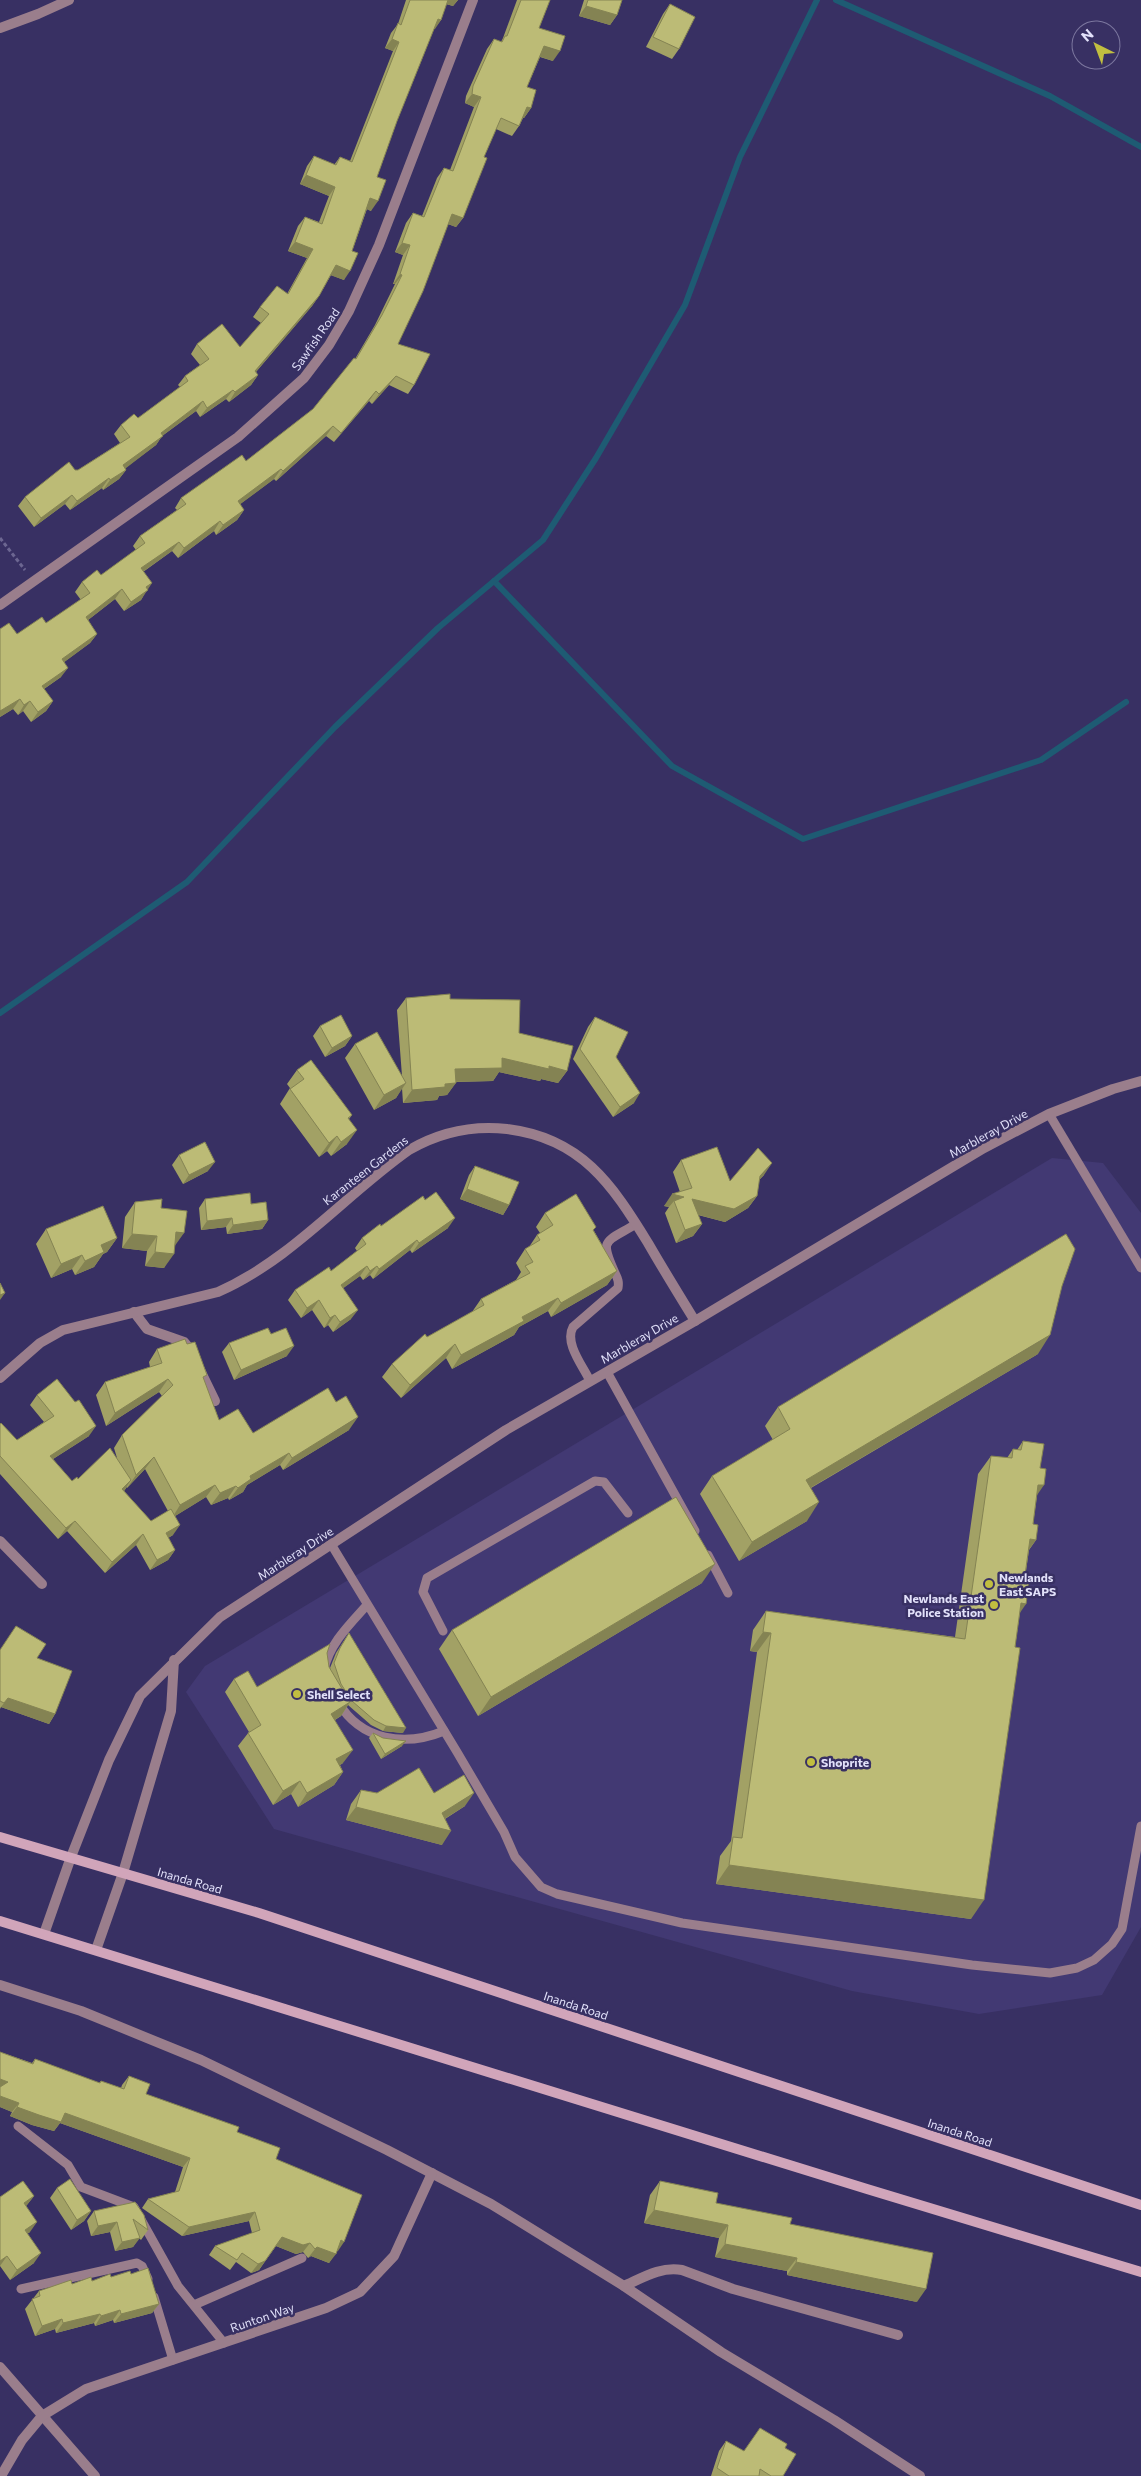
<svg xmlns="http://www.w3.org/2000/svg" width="1141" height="2476" viewBox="0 0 1141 2476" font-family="Commissioner,sans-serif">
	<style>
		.built { fill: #423973 }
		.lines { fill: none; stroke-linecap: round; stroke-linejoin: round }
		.stream { stroke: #1e5b73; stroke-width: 6 }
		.path { stroke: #6c6691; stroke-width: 3; stroke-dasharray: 4 2.5; stroke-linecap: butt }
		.service { stroke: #9a7e8c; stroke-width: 9 }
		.minor { stroke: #9a7e8c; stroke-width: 10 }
		.tertiary { stroke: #9a7e8c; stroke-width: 10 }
		.secondary { stroke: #d1a5ba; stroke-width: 10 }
		.wall { fill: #a2a165; fill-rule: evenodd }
		.shaded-wall { fill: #848353 }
		.building { fill: #bcbb76; stroke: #848353 }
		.poi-dot { fill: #c1be40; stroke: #383063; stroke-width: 2 }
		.labels { text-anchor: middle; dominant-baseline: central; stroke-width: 5; stroke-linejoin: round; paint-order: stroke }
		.street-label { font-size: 12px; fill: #e2e1fa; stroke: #383063 }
		.poi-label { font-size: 12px; font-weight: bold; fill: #e2e1fa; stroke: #383063; text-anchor: start }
	</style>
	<rect width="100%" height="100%" fill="#383063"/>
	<!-- built -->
	<polygon class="built" points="1052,1158 1103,1163 1141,1213 1141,1927 1102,1995 979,2014 852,1991 274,1829 186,1692 205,1666"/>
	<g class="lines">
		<!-- stream -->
		<g class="stream">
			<polyline points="836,0 1050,96 1141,147"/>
			<polyline points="494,581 672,766 803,839 1041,760 1126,702"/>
			<polyline points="0,1013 187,882 335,727 438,628 543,540 596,458 685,305 740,157 817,0"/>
		</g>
		<!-- path -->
		<polyline class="path" points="0,538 25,570"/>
		<!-- service -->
		<g class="service">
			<polyline points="1049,1114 1141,1268"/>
			<polyline points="607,1372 695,1531"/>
			<path d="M590 1381C583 1366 564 1343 573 1327L618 1288C619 1282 618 1279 615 1273 599 1238 605 1243 636 1224"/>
			<polyline points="331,1544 457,1752 504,1832 515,1857 541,1887 557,1894 682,1923 972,1965 1050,1973 1077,1968 1094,1960 1112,1944 1122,1929 1141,1826"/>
			<polyline points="708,1555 728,1593"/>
			<polyline points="443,1631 423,1592 427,1578 595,1481 604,1482 628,1513"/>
			<path d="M324 1670C329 1644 350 1624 367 1605"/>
			<path d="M338 1702C361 1741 405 1747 444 1731"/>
			<polyline points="18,2126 68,2165 81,2187 134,2207 178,2286 224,2343"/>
			<polyline points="21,2289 137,2263 142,2266 148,2279"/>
			<polyline points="154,2297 173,2360"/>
			<polyline points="194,2305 302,2258"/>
		</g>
		<!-- minor -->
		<g class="minor">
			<polyline points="0,605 238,437 304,378 329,345 349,311 379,245 473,0"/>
			<polyline points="134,1312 147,1329 184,1342 189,1348"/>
			<polyline points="199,1368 215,1401"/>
			<path d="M0 1378 40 1343 63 1330 218 1292C291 1260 345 1195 409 1150 440 1132 471 1125 507 1129 581 1138 612 1184 648 1243 663 1269 679 1295 695 1321"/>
			<polyline points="0,1541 42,1584"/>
			<polyline points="0,1985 81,2011 201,2060 387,2150 491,2204 624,2286 721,2352 834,2420 920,2476"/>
			<path d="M624 2286C642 2278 661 2266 682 2270L733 2289 898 2335"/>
			<polyline points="0,2367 95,2476"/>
			<polyline points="1,2476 22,2440 42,2416 86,2389 326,2308 360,2292 394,2256 432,2173"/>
		</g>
		<!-- tertiary -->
		<g class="tertiary">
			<polyline points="0,28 38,14 69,0"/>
			<polyline points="44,1934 71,1857 109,1760 140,1696 220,1617 506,1430 695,1321 984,1148 1049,1114 1113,1089 1141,1081"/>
			<polyline points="96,1950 123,1873 171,1711 174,1660"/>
		</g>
		<!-- secondary -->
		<g class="secondary">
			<polyline points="0,1837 259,1913 1141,2205"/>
			<polyline points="0,1921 867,2189 1141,2272"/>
		</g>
	</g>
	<!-- wall -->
	<g class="wall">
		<polygon points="406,0 458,0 453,6 446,4 441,20 434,29 397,121 377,177 371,211 367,209 352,251 344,280 331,275 319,296 312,306 256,372 258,375 251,385 229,402 226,399 200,417 196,411 162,436 156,445 125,468 126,470 119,479 103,490 102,488 70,510 65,504 34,527 18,506 25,497 75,470 78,470 120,443 114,434 121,425 138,418 180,387 178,385 185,376 200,365 191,354 197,344 240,347 261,323 253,317 260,307 287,294 307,258 288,251 298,226 305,217 319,222 329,196 300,184 307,166 314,156 334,165 340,157 350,161 393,51 385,48 391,33 398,24"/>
		<polygon points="517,0 550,0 539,28 553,61 540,57 527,87 531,108 524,118 523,118 519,126 512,136 496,129 484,157 463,218 456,227 448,224 398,344 414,385 408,394 389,385 372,404 369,401 334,442 326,436 276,481 274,479 240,504 244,510 237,520 216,535 214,531 178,558 172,551 143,572 147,589 141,600 124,611 115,599 88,620 97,634 90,643 64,662 61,677 44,689 53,701 46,711 31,722 23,711 18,715 13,709 0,717 17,634 46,623 81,600 75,592 82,582 101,575 136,550 133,546 140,536 177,510 175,508 181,498 246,461 313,409 355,359 375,325 395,284 393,284 403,255 395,252 406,223 413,213 422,216 437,178 444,168 450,170 474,107 465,103 466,96 487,49 494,39 501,42 503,38"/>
		<polygon points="584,0 622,0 617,15 610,25 579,16"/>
		<polygon points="670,4 679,49 672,59 646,47 663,14"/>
		<polygon points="406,998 450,999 519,1033 567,1071 558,1083 541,1079 540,1081 499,1072 493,1081 456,1082 447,1095 439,1096 437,1100 403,1103 402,1088 396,1098 374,1110 345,1058 355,1044 402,1076 397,1010"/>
		<polygon points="595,1017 616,1057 634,1103 613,1117 573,1059 588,1027"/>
		<polygon points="320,1026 352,1036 345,1046 325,1057 313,1036"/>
		<polygon points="297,1070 352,1115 349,1119 347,1144 331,1156 327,1151 319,1157 280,1104 290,1088 287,1084"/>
		<polygon points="179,1155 208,1171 183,1184 172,1165"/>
		<polygon points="681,1160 730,1181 764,1175 759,1180 757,1196 748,1208 725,1222 698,1215 702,1224 693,1236 676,1243 665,1213 669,1207 664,1206 680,1192 673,1172"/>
		<polygon points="475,1166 509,1205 503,1215 460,1199 469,1175"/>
		<polygon points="205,1199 268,1220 262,1229 227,1234 226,1227 201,1230 199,1208"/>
		<polygon points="135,1202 161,1208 174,1247 164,1268 145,1266 147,1251 122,1248 125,1217"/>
		<polygon points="545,1213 594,1231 617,1271 607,1285 551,1317 548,1311 519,1327 514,1335 452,1369 446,1358 401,1398 382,1377 392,1364 427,1337 472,1312 481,1299 516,1280 521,1272 516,1263 525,1249 529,1247 537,1235 540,1233 536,1227"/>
		<polygon points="381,1226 448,1228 412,1253 410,1250 373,1279 370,1275 363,1280 360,1276 343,1288 351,1319 333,1332 328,1325 324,1328 312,1310 301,1318 288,1300 295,1290 331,1271 357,1251 355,1248 362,1238"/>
		<polygon points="46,1229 117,1238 107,1252 103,1254 94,1267 75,1275 72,1269 51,1278 36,1244"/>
		<polygon points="271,1334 287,1356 234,1380 222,1352 229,1343"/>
		<path d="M157 1349 204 1380 219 1420 253 1433 349 1430 283 1470 280 1465 247 1485 243 1492 229 1500 228 1498 211 1505 206 1497 175 1516 173 1535 168 1538 175 1550 168 1560 150 1570 136 1545 105 1573 67 1531 58 1539 0 1474V1424L17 1440 44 1422 30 1405 37 1395 89 1436 53 1459 72 1481 78 1479 117 1458 114 1448 122 1435 162 1396 159 1392 106 1426 96 1395 105 1382 150 1367 149 1362ZM145 1469 168 1511 151 1521 124 1491 127 1487V1488Z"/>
		<polygon points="1038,1354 811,1488 807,1521 739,1561 700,1494 712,1476 773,1440 765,1426 778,1407"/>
		<polygon points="1023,1441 1037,1496 1033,1524 1036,1540 1029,1550 1015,1647 971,1919 716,1884 720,1856 731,1841 757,1652 750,1651 753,1630 766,1611 955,1637 978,1474 991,1456 1007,1458 1013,1449 1017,1450"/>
		<polygon points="702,1583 478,1716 439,1649 452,1630"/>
		<polygon points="349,1633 403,1733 383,1731 371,1725 348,1705 341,1716 335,1720 343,1763 340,1765 343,1772 334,1785 298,1807 291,1794 273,1805 238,1746 249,1732 225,1692 234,1679 257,1687 327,1653 329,1667 331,1670 330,1668 336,1653"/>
		<polygon points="0,1650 37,1658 55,1714 49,1724 1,1707 0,1709"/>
		<polygon points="373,1733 383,1738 402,1746 381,1759 369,1738"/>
		<polygon points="361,1790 377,1793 434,1793 465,1806 445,1819 442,1845 346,1820 351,1804"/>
		<polygon points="0,2052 32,2063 35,2059 99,2083 101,2081 121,2088 122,2085 129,2076 146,2094 237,2132 276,2159 338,2251 337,2250 329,2263 311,2256 308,2258 303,2252 296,2254 276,2246 259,2270 251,2273 236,2262 230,2270 209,2255 215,2246 252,2233 249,2221 182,2236 142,2208 148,2199 175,2192 183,2167 60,2123 54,2131 32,2125 10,2116 12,2112 0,2107"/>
		<polygon points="660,2181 716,2203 790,2224 917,2302 787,2275 787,2271 715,2257 719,2238 644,2223 650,2195"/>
		<polygon points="57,2188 91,2211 84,2221 71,2230 50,2198"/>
		<polygon points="34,2196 26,2206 30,2232 27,2234 34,2263 10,2280 0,2266 0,2197"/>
		<polygon points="135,2202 148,2230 141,2240 139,2238 133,2247 115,2251 110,2232 91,2236 87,2221 94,2211"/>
		<polygon points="131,2274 159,2304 152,2313 114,2323 113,2320 95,2326 94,2323 56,2333 55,2329 35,2336 25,2309 39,2291 72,2284"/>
		<polygon points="726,2441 744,2451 785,2448 783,2476 711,2476 719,2451"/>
	</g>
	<!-- shaded-wall -->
	<g class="shaded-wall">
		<polygon points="445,0 458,0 453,6 443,3"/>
		<polygon points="586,6 617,15 610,25 579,16"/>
		<polygon points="438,19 441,20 435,29 432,28"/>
		<polygon points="392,39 399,42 393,51 385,48"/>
		<polygon points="544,46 560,51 553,61 538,56"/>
		<polygon points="472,94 481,97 474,107 465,103"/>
		<polygon points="527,107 531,108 524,118 520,117"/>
		<polygon points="306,175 335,187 329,196 300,184"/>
		<polygon points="370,198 378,201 371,211 364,208"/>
		<polygon points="452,214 463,218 456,227 445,223"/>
		<polygon points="295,242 313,249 307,258 288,251"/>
		<polygon points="402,243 410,245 403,255 395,252"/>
		<polygon points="336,265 350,271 344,280 330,275"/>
		<polygon points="400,274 402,275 395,284 393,284"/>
		<polygon points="319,296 312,306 248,381 255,371"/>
		<polygon points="258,375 251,385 229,402 235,392"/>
		<polygon points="396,376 389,385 372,404 379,394"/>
		<polygon points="233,390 226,399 200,417 207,408"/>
		<polygon points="376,391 369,401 334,442 341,433"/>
		<polygon points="203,401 196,411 162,436 156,445 117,475 123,465 161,433"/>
		<polygon points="333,426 326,436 276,481 283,471"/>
		<polygon points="281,469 274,479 231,511 238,501"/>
		<polygon points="126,470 119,479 103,490 110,480"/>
		<polygon points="109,478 102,488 70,510 77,501"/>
		<polygon points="72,495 65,504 34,527 41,518"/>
		<polygon points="244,510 237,520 216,535 223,525"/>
		<polygon points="220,521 214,531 178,558 184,548"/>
		<polygon points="179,542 172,551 134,578 141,568"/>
		<polygon points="152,583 141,600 124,611 131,602 146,587"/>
		<polygon points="122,589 115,599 79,627 86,617"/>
		<polygon points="97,634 90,643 55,669 62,659"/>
		<polygon points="68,668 61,677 35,695 42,686"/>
		<polygon points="20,699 13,709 0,717 0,711"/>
		<polygon points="30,701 23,711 18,715 24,705"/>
		<polygon points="53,701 46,711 31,722 38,712"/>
		<polygon points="352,1036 345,1046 325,1057 332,1048"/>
		<polygon points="502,1058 549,1066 567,1071 558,1083 541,1079 540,1081 499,1072 493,1081 446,1082 455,1069"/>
		<polygon points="406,1083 396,1098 374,1110 384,1095"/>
		<polygon points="456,1083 447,1095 439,1096 437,1100 403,1103 412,1090 445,1084"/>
		<polygon points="640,1093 634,1103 613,1117 620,1107"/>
		<polygon points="357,1130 347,1144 331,1156 341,1142"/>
		<polygon points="337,1136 327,1151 319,1157 329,1143"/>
		<polygon points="215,1162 208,1171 183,1184 189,1175"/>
		<polygon points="772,1163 764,1175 751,1188 760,1176"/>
		<polygon points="467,1189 509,1205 503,1215 460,1199"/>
		<polygon points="672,1194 684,1197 674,1201 669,1207 664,1206"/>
		<polygon points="757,1196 748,1208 725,1222 684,1211 692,1199"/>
		<polygon points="232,1218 226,1227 201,1230 207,1221"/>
		<polygon points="455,1218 448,1228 412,1253 419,1243"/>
		<polygon points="268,1220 262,1229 227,1234 233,1225"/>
		<polygon points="702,1224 693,1236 676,1243 685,1230"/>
		<polygon points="176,1232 184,1233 174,1247"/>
		<polygon points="132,1234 157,1236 147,1251 122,1248"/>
		<polygon points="117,1238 107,1252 103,1254 94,1267 75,1275 85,1261 101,1245"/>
		<polygon points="417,1240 410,1250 373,1279 379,1269"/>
		<polygon points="155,1252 174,1254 164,1268 145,1266"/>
		<polygon points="82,1255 72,1269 51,1278 61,1264"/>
		<polygon points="367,1266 360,1276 334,1295 341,1285"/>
		<polygon points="377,1266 370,1275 363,1280 370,1271"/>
		<polygon points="617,1271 607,1285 551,1317 561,1303"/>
		<polygon points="5,1293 0,1300 0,1295"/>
		<polygon points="558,1298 548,1311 519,1327 514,1335 452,1369 461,1355 522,1317"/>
		<polygon points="319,1300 312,1310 301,1318 307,1308"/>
		<polygon points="358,1310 351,1319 333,1332 340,1322"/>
		<polygon points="335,1315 328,1325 324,1328 330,1318"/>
		<polygon points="1050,1335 1038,1354 793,1498 806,1480"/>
		<polygon points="455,1344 446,1358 401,1398 410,1385"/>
		<polygon points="294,1346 287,1356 234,1380 241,1370"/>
		<polygon points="168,1379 159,1392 106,1426 115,1413"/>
		<polygon points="358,1417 349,1430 283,1470 292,1458"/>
		<polygon points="96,1426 89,1436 42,1466 50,1456"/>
		<polygon points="289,1453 280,1465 247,1485 243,1492 229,1500 238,1488 250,1476"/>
		<polygon points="154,1457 145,1469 127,1488 136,1475"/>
		<polygon points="131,1480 124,1491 122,1489"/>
		<polygon points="215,1485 206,1497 172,1518 180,1505"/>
		<polygon points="1038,1485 1044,1485 1031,1504"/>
		<polygon points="236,1486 228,1498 211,1505 220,1493"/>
		<polygon points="819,1502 807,1521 739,1561 752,1542"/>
		<polygon points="75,1521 67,1531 58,1539 66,1528"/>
		<polygon points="180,1525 173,1535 158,1544 166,1533"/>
		<polygon points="143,1534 136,1545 105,1573 112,1562"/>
		<polygon points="1030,1539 1036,1540 1022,1559"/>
		<polygon points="175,1550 168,1560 150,1570 157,1560"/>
		<polygon points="715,1564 702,1583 478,1716 491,1697"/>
		<polygon points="1021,1603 1026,1604 1013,1623"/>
		<polygon points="763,1632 771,1633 757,1652 750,1651"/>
		<polygon points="8,1698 55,1714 49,1724 1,1707"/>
		<polygon points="350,1702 341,1716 322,1727 331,1714"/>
		<polygon points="386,1726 406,1728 403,1733 383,1731"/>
		<polygon points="406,1741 402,1746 381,1759 385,1754"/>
		<polygon points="353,1750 343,1763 327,1773 336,1759"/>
		<polygon points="343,1772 334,1785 298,1807 307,1793"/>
		<polygon points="300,1781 291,1794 273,1805 283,1791"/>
		<polygon points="474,1793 465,1806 433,1826 442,1813"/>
		<polygon points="356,1807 451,1831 442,1845 346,1820"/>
		<polygon points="729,1865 984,1900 971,1919 716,1884"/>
		<polygon points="0,2079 8,2082 0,2090"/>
		<polygon points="0,2096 19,2103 12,2112 0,2107"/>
		<polygon points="17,2107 65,2113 190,2158 183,2167 60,2123 54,2131 32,2125 10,2116"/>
		<polygon points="34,2196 27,2205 17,2213 24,2203"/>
		<polygon points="654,2210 728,2225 719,2238 644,2223"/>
		<polygon points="91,2211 84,2221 71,2230 77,2220"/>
		<polygon points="255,2212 249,2221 182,2236 189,2227"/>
		<polygon points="37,2222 30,2232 18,2240 25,2230"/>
		<polygon points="117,2222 110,2232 91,2236 98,2226"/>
		<polygon points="282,2237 310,2243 303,2252 296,2254 276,2246"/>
		<polygon points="140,2238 133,2247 115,2251 122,2242"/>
		<polygon points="341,2240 344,2242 338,2251 334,2249"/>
		<polygon points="725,2244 797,2258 787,2271 715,2257"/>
		<polygon points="317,2247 336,2254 329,2263 311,2256 308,2258 315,2249"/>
		<polygon points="41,2253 34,2263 10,2280 17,2270"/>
		<polygon points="7,2256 0,2266 0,2261"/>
		<polygon points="265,2261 259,2270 251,2273 258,2264"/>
		<polygon points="796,2262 926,2289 917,2302 787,2275"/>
		<polygon points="159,2304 152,2313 114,2323 121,2314"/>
		<polygon points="120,2310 113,2320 95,2326 101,2316"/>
		<polygon points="100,2314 94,2323 56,2333 63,2323"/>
		<polygon points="62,2319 55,2329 35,2336 42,2326"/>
	</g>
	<!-- building -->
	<g class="building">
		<polygon points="410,0 448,0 441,20 438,19 397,121 377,177 386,180 378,201 370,198 352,251 358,253 350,271 336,265 319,296 255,371 258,375 235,392 233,390 207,408 203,401 161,433 163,436 123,465 126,470 110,480 109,478 77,501 72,495 41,518 25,497 69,462 75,470 78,470 130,437 121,425 134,414 138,418 188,381 185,376 209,359 197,344 222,324 240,347 269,314 260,307 277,286 288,294 313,249 295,242 305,217 322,224 335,187 306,175 314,156 336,165 340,157 352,162 399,42 392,39 398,23 401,25"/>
		<polygon points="521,0 550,0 539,28 565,36 560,51 544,46 527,87 536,90 531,108 527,107 519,126 501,118 484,157 487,158 463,218 452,214 423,291 398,344 430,354 414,385 396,376 379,394 376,391 341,433 333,426 283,471 281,469 238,501 244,510 223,525 220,521 184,548 179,542 141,568 152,583 146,587 148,590 131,602 122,589 86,617 97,634 62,659 68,668 42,686 53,701 38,712 30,701 24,705 20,699 0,711 0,629 9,623 17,634 42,617 46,623 90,593 82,582 97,570 101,575 145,543 140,536 186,504 181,498 242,455 246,461 313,409 354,358 356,359 382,315 402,275 400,274 410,245 402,243 413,213 424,217 444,168 453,171 481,97 472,94 473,86 494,39 502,42 505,36 507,36"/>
		<polygon points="588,0 622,0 617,15 586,6"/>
		<polygon points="670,4 695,17 679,49 653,37"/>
		<polygon points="450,994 450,999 520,1000 519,1033 573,1046 567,1071 549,1066 549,1069 502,1058 502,1068 455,1069 456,1083 445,1084 445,1087 412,1090 406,998"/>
		<polygon points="341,1015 352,1036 332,1048 320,1026"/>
		<polygon points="595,1017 628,1032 616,1057 640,1093 620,1107 580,1049"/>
		<polygon points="377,1032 406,1083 384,1095 355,1044"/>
		<polygon points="311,1060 352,1115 348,1118 357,1130 341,1142 337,1136 329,1143 290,1089 304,1079 297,1070"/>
		<polygon points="205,1142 215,1162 189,1175 179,1155"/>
		<polygon points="717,1147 730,1181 758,1148 772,1163 760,1176 757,1196 734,1209 692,1199 702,1224 685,1230 674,1201 684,1197 672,1194 692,1188 681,1160"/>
		<polygon points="475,1166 519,1182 509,1205 467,1189"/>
		<polygon points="436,1192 455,1218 419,1243 417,1240 379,1269 377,1266 370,1271 367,1266 341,1285 358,1310 340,1322 335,1315 330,1318 319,1300 307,1308 295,1290 329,1267 331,1271 366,1244 362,1238 380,1224 381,1226 423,1196 425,1200"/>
		<polygon points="250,1193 251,1204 266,1202 268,1220 233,1225 232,1218 207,1221 205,1199"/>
		<polygon points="576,1194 596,1227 593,1230 617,1271 561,1303 558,1298 522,1317 524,1321 461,1355 455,1344 410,1385 392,1364 425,1334 427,1337 484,1305 481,1299 530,1273 525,1266 533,1262 525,1249 540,1240 537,1235 553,1225 545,1213"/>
		<polygon points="162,1199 161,1208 187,1211 184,1233 176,1232 174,1254 155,1252 157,1236 132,1234 135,1202"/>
		<polygon points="103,1206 117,1238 101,1245 104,1252 85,1261 82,1255 61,1264 46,1229"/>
		<polygon points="1066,1234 1075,1249 1062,1286 1050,1335 806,1480 819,1502 752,1542 712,1476 790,1429 778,1407"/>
		<polygon points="0,1283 5,1293 0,1295"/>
		<polygon points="268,1328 271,1334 286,1328 294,1346 241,1370 229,1343"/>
		<polygon points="185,1339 187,1344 195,1342 207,1375 203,1377 219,1420 238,1409 253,1433 328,1388 336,1402 346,1396 358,1417 292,1458 289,1453 250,1476 251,1479 238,1488 236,1486 220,1493 215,1485 180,1505 154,1457 136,1475 122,1435 173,1385 168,1379 115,1413 105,1382 162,1363 157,1349"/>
		<polygon points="57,1379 75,1402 79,1400 96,1426 50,1456 72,1481 77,1477 78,1479 110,1448 131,1480 122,1489 151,1521 171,1509 180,1525 166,1533 175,1550 157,1560 143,1534 112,1562 75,1521 66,1528 0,1456 0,1424 1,1423 17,1440 54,1416 37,1395"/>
		<polygon points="1023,1441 1044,1444 1040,1468 1046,1469 1044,1485 1038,1485 1033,1524 1038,1525 1036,1540 1030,1539 1024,1582 1029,1583 1026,1604 1021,1603 1015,1647 1020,1648 984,1900 729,1865 733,1837 742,1838 771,1633 763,1632 766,1611 965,1639 991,1456 1012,1458 1013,1449 1021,1450"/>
		<polygon points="676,1497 715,1564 491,1697 452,1630"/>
		<polygon points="16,1626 46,1644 37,1658 72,1671 55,1714 8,1698 4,1703 0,1701 0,1650"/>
		<polygon points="349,1633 406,1728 386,1726 374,1720 352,1701 341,1684 334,1663 340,1648"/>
		<polygon points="330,1644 327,1653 329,1667 350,1702 331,1714 353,1750 336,1759 343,1772 307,1793 300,1781 283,1791 248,1733 261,1725 234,1679 248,1671 257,1687"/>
		<polygon points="373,1733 383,1738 406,1741 385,1754"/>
		<polygon points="419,1768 434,1793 464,1775 474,1793 442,1813 451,1831 356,1807 361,1790 377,1793"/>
		<polygon points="0,2052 33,2064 35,2059 100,2083 101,2081 124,2089 129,2076 150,2084 146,2094 239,2127 237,2132 280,2148 276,2159 362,2195 344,2242 341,2240 336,2254 317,2247 315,2249 310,2243 303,2245 282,2237 265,2261 258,2264 242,2253 237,2260 215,2246 260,2230 255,2212 189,2227 148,2199 179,2191 190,2158 65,2113 61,2122 39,2115 17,2107 19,2103 0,2096 0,2087 8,2082 0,2079"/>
		<polygon points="70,2179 91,2211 77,2220 57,2188"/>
		<polygon points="23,2181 34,2196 24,2203 37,2222 25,2230 41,2253 17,2270 7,2256 0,2261 0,2197"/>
		<polygon points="660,2181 718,2193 716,2203 792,2218 790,2224 933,2253 926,2289 796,2262 797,2258 725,2244 728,2225 654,2210"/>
		<polygon points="135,2202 144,2215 148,2230 133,2219 140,2238 122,2242 117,2222 98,2226 94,2211"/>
		<polygon points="148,2268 159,2304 121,2314 120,2310 101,2316 100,2314 63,2323 62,2319 42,2326 32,2299 40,2296 39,2291 71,2280 72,2284 91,2277 92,2281 110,2274 111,2277 130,2271 131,2274"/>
		<polygon points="760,2428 787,2444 785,2448 796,2454 783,2476 771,2476 760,2469 759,2476 729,2476 717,2468 726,2441 744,2451"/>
	</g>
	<!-- markers -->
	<g class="poi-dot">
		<circle cx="989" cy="1584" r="5"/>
		<circle cx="994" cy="1605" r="5"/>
		<circle cx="297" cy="1694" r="5"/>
		<circle cx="811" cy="1762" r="5"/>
	</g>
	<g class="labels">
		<!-- street labels -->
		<g class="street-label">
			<text transform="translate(315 339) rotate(-55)">Sawfish Road</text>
			<text transform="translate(988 1133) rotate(-29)">Marbleray Drive</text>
			<text transform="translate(365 1170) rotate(-38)">Karanteen Gardens</text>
			<text transform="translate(639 1338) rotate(-30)">Marbleray Drive</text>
			<text transform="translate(295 1553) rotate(-33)">Marbleray Drive</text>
			<text transform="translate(190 1880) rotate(16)">Inanda Road</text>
			<text transform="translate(576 2005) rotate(18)">Inanda Road</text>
			<text transform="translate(960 2132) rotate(18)">Inanda Road</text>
			<text transform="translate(262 2317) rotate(-19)">Runton Way</text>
		</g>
		<!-- poi labels -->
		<g class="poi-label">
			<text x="999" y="1577">Newlands<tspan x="999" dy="14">East SAPS</tspan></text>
			<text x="984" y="1598" text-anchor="end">Newlands East<tspan x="984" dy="14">Police Station</tspan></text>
			<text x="307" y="1694">Shell Select</text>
			<text x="821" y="1762">Shoprite</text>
		</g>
	</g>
	<!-- north arrow -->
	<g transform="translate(1096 45) rotate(318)"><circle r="24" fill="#383063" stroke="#7c779f"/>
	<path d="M0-4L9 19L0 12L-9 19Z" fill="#c1be40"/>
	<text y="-8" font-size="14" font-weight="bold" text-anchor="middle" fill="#e2e1fa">N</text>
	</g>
</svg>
